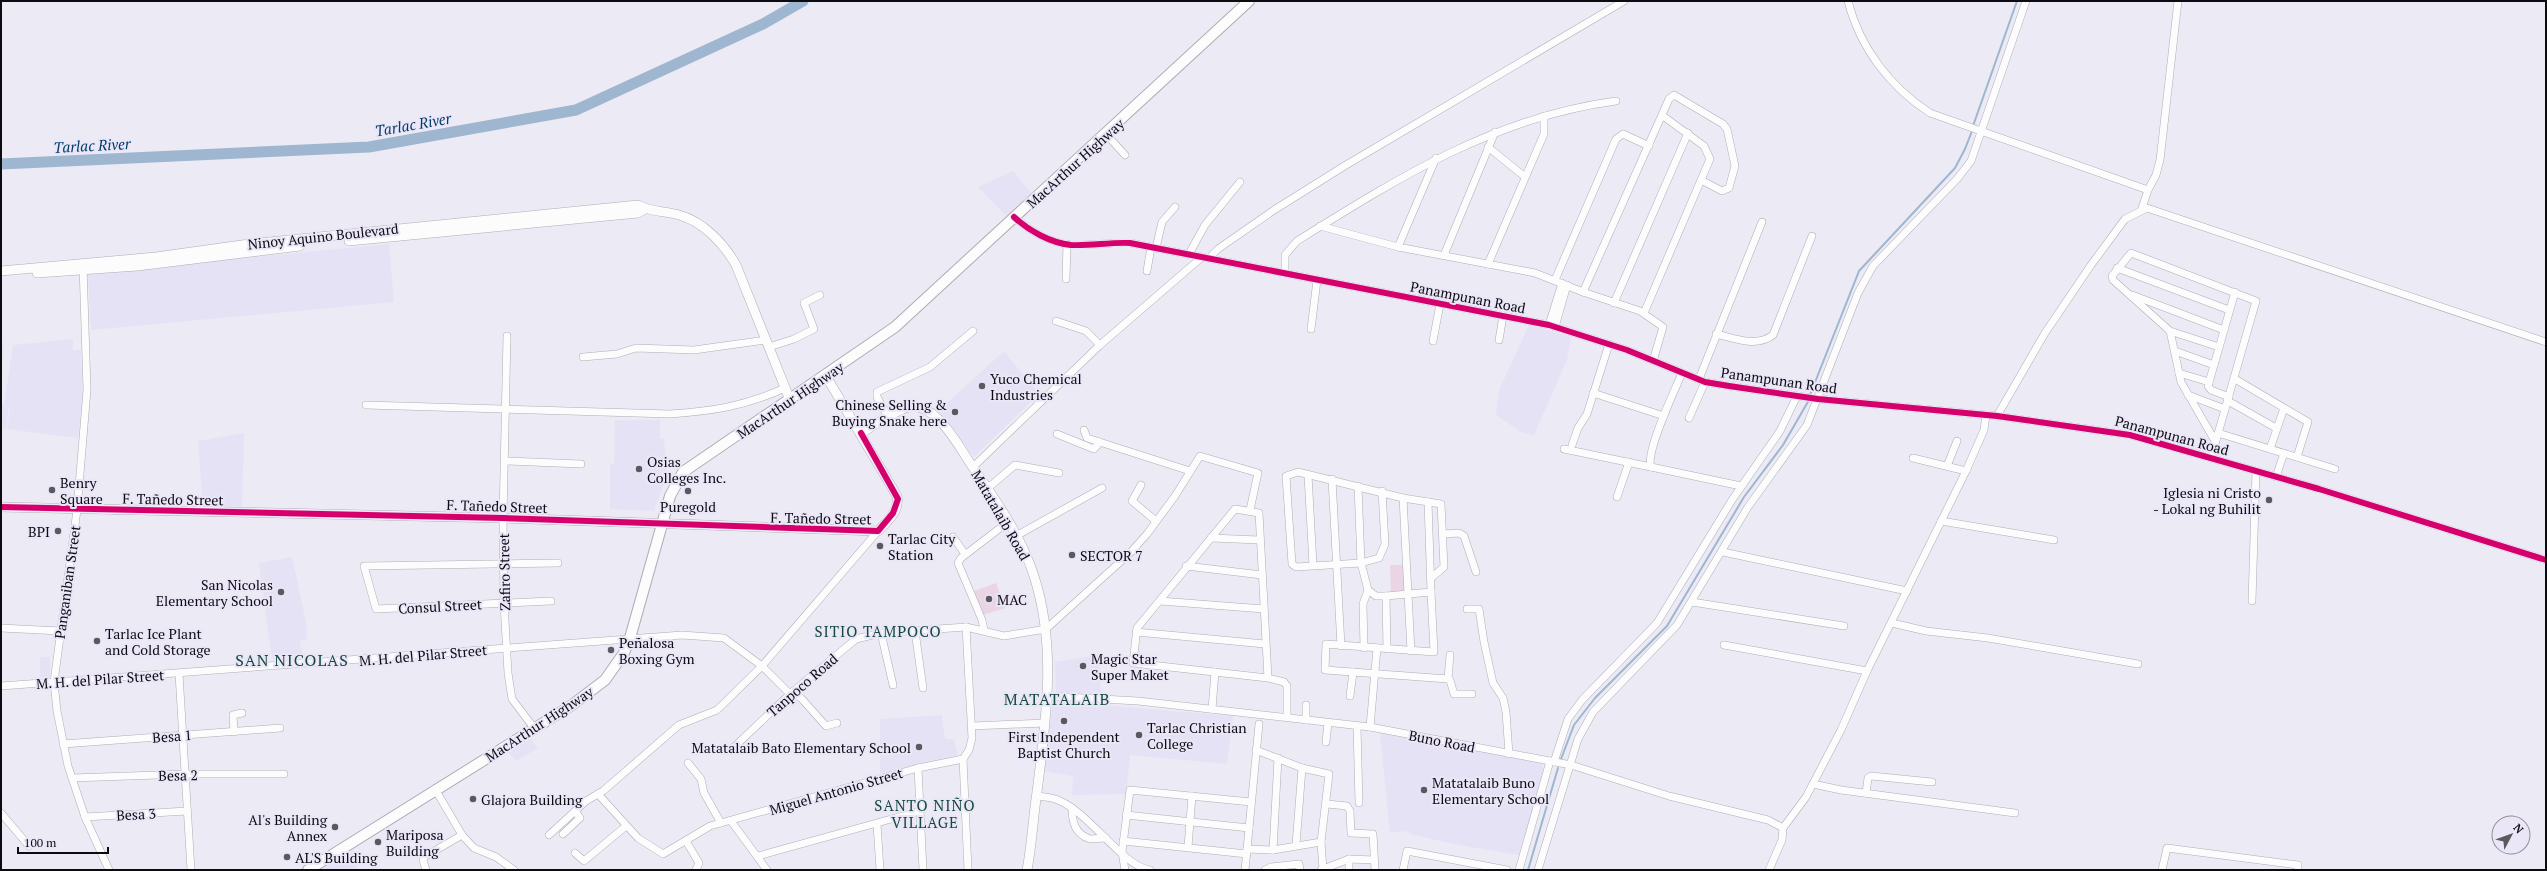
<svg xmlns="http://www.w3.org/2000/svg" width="2547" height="871" viewBox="0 0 2547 871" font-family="'PT Serif',serif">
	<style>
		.built { fill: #e6e2f5 }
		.green { fill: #ebd5e5 }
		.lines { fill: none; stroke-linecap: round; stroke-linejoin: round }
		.stream { stroke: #9eb6d0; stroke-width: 2 }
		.river { stroke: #9eb6d0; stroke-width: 11 }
		.minor-casing { stroke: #aeadb5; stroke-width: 8 }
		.major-casing { stroke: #aeadb5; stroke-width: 10 }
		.highway-casing { stroke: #aeadb5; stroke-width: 12 }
		.minor { stroke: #fcfcfd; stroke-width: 7 }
		.major { stroke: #fcfcfd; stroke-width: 9 }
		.highway { stroke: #fcfcfd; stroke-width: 10 }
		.cycleway-casing { stroke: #eae6f8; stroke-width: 8 }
		.cycleway { stroke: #d6006c; stroke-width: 6 }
		.poi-dot { fill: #5a5960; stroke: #eae6f8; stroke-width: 1.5 }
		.labels { text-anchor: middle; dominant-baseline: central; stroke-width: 4; stroke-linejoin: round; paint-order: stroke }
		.street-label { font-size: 14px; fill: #0c0b10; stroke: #eae6f8 }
		.poi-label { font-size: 14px; fill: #0c0b10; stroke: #eae6f8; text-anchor: start }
		.water-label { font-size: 15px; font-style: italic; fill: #013f6a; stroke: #eae6f8 }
		.neighbourhood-label { font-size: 15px; letter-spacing: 1px; fill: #144a3d; stroke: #eae6f8 }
		.quarter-label { font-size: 16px; letter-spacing: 1px; fill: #144a3d; stroke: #eae6f8 }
	</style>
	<rect width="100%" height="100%" fill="#eceaf4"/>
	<!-- built -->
	<g class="built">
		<polygon points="1013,171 1031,193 1007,217 978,187"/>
		<polygon points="389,244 394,302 91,330 88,273"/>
		<polygon points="1,309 3,353 1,370"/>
		<polygon points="1529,325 1571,337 1567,360 1534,435 1521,432 1496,415 1499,390"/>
		<polygon points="73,339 73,350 81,350 83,400 78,438 7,429 10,407 4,405 13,345"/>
		<polygon points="1004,351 1039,394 974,457 938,411"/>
		<polygon points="1,405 9,407 6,429 1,428"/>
		<polygon points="615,420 660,420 660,439 664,439 667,474 654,511 610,509 610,464 614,464"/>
		<polygon points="244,433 242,507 203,506 198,441"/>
		<polygon points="292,557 306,622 307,640 300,641 303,657 272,659 259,563"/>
		<polygon points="1098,655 1102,698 1056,695 1055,662"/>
		<rect x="40" y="657" width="10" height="20"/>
		<polygon points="1053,701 1233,716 1227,764 1130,755 1126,794 1072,795 1073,776 1044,771"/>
		<polygon points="942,715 945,739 954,739 958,755 880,773 880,719"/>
		<polygon points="1380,733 1542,763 1544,772 1543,783 1519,855 1459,845 1414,835 1406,831 1390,833"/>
		<polygon points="531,739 538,748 516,761 508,752"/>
		<polygon points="354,850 357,870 321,870"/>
	</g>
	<!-- green -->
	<g class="green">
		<polygon points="1390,565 1407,565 1408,593 1391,593"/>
		<polygon points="996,583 1005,608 983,615 974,591"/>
	</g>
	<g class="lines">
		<!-- stream -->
		<g class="stream">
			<polyline points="1973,126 2017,1"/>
			<polyline points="1810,395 1859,271 1955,168 1965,149 1972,131"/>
			<polyline points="1561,759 1574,725 1595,698 1667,626 1744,497 1783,445 1809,400"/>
			<polyline points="1528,870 1558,768"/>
		</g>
		<!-- river -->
		<polyline class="river" points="1,164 369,147 576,110 763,24 803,1"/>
		<!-- minor casing -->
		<g class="minor-casing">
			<g id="minor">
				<path d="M1848 1C1860 48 1890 87 1930 113L2148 190 2142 208"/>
				<polyline points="1106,134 1125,155"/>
				<polyline points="1488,147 1525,177"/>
				<polyline points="2148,190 2156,175 2160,160 2178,1"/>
				<path d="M1014 217C1029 231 1051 243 1071 245 1091 246 1110 242 1130 243L1549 325 1627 350 1705 382 1729 386 1818 399 1997 416 2130 435 2319 489 2546 560"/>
				<polyline points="1320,226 1398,247 1535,273 1583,292 1640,311 1663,327 1653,361"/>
				<polyline points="1398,247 1436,158"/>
				<polyline points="1156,248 1162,222 1175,207"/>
				<polyline points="1189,254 1205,225 1240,182"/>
				<polyline points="1444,255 1495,132"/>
				<polyline points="1209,258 1218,249 1274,210 1346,165 1624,1"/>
				<polyline points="1488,264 1544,134 1544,116"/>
				<polyline points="83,265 87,390 77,510 54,682 57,711 68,766 85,817 109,870"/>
				<polyline points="2117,268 2229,310"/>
				<polyline points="1147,271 1151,247"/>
				<path d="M1285 273V255L1297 241C1398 178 1495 117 1616 101"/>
				<polyline points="1066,279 1067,244"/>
				<polyline points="1555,280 1616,139 1623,134 1649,146"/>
				<polyline points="1583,292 1669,99 1674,95 1723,124 1727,129 1735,166 1729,188 1722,191 1701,180"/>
				<polyline points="2132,295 2224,330"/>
				<polyline points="1614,303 1688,133"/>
				<polyline points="1644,313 1710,159 1704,146 1663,116"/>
				<polyline points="1056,321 1086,331 1100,345"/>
				<polyline points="1549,325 1562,283"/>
				<polyline points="1555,327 1567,285"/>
				<polyline points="1311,329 1317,280"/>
				<polyline points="2170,331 2219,347"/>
				<path d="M1716 334C1734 338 1756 348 1773 335L1812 236"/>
				<polyline points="507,336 503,518 504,603 508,673 512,699 534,728"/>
				<polyline points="1499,340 1503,316"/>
				<polyline points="1433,341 1440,304"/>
				<polyline points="769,347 794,339 814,329 804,303 820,295"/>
				<polyline points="2175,351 2214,365"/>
				<polyline points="583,357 617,354 636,348 694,350 766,340"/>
				<path d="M1682 373C1675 390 1645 452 1651 467L1741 486"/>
				<polyline points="2179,373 2209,382"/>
				<polyline points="1699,379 1762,222"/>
				<polyline points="2235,379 2308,422 2297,457"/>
				<polyline points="1593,393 1664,416"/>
				<polyline points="2188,395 2225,409"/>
				<polyline points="2229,397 2211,390 2208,386 2235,292"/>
				<polyline points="2228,401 2276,428"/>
				<path d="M366 405 670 414C714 411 745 406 785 388"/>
				<polyline points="1997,416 2045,333 2091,265 2125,219 2147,208 2546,342"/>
				<polyline points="888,417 877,397 877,392 930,367 973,331"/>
				<polyline points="1689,418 1705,382"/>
				<polyline points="1084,430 1087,438 1190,471"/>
				<polyline points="2218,433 2335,469"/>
				<polyline points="1057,434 1094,449 1100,442"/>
				<polyline points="1572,445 1578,428 1587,414 1609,344"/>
				<polyline points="1564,449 1651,467"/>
				<polyline points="2270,449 2284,408"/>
				<polyline points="1913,458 1966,471"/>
				<polyline points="2211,458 2256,301 2131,253 2112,276 2113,280 2170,331 2181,382 2215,441"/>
				<polyline points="505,461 581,464"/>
				<polyline points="1947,466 1957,441"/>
				<polyline points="973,467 1100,345 1202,257"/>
				<polyline points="1308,475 1313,565"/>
				<polyline points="2276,477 2284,453"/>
				<polyline points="1332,479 1341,646"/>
				<polyline points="1141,485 1132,501 1156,521"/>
				<polyline points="1358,486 1361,563 1368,590 1376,596 1386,596 1431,592 1428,502"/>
				<polyline points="988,488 1015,465 1059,473"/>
				<polyline points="1382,491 1385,544 1379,558 1361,563 1296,567 1292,564 1286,476 1298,472 1403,498 1441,504 1444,567 1431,578"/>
				<polyline points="1617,497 1629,462"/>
				<polyline points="1403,498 1411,651"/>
				<polyline points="1941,521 2054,540"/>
				<polyline points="1444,534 1459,533 1464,536 1476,572"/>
				<polyline points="1016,536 1102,488"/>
				<polyline points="953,537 965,554"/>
				<polyline points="1211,538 1259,540"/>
				<polyline points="1723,552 1907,591"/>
				<polyline points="1186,566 1262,575"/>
				<polyline points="1431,592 1434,652 1326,644 1325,670 1448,679 1450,680 1454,694 1472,694"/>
				<polyline points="1386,596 1387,649"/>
				<polyline points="551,601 376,609 364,566 558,563"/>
				<polyline points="1160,601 1264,609"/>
				<polyline points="2252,601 2256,471"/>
				<polyline points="1692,602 1844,626"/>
				<polyline points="1467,609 1479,609 1484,642 1493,683 1503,698 1506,712 1509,754"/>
				<polyline points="1892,623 1926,631 1988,638 2138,664"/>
				<polyline points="1,628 60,631"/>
				<polyline points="984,630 982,620 958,563 961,558 1008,522"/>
				<polyline points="915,631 923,688"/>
				<polyline points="1136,632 1265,644"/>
				<polyline points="881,633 893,685"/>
				<polyline points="1724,645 1867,671"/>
				<polyline points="1364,648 1363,604 1368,590"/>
				<polyline points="179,674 191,870"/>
				<polyline points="1268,678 1259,513 1235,509 1137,628 1133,663 1268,678 1284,682 1287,686 1287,717"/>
				<polyline points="1448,679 1450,655"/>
				<polyline points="1,686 682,635 724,638 762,666 790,694"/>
				<polyline points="792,692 801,698 826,726 837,723"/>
				<polyline points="1047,696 1138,701 1370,727 1571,765 1669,796 1768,820 1783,828 1782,840 1769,870"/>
				<polyline points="1350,696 1353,672"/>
				<polyline points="1212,709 1215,672"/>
				<polyline points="1306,720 1306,705"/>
				<polyline points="972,726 1045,723"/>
				<polyline points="1357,726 1359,803"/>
				<polyline points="1370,727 1377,648"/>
				<polyline points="234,732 233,715 242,713"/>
				<polyline points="1326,742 1328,723"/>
				<polyline points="63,744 280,728"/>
				<polyline points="731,750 790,694 856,639 881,633 966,627 1004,636 1046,629 1130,553 1147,534 1175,496 1200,456 1258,473 1250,510"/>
				<polyline points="1256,750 1302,768 1329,774 1321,842 1323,870"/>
				<polyline points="963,759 969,750 972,738 966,627"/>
				<polyline points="963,759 968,870"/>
				<polyline points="1554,762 1568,719 1582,700 1657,623 1732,500 1780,431 1797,396"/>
				<polyline points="688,763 701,779 704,793 721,823"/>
				<polyline points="918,768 923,870"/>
				<polyline points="72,778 186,774 284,774"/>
				<polyline points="1813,784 1841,790 2015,813"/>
				<polyline points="435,789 462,835 474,848 496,857 514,870"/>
				<polyline points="1866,793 1868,778 1871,776 1932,782"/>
				<polyline points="598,794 638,838 663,854 710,826 918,768 963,759"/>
				<path d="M1036 796C1044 797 1053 797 1060 801 1089 813 1124 867 1150 870"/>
				<polyline points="1327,804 1347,806 1350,811 1351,833 1373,834 1375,870"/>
				<path d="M1072 808C1072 822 1075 834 1090 839L1106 838"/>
				<polyline points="1,813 29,846"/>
				<polyline points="1126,815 1249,828"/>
				<polyline points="85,817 187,811"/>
				<polyline points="731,821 767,870"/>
				<polyline points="877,824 880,870"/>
				<polyline points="1783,828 1806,797 1841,730 1867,671 1966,471 1984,430 1986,415"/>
				<polyline points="563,834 580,818 575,811"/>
				<polyline points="549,835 586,801 603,791 679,725 717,710 762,666 878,531"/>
				<polyline points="686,841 699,863 696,870"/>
				<polyline points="1123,841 1247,854"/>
				<polyline points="1296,845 1302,768"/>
				<polyline points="1188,847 1192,796"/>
				<polyline points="1247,849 1273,850 1321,842"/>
				<polyline points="1273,850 1278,758"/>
				<polyline points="575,853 584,861 626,826"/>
				<polyline points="758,856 920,811"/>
				<polyline points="1349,859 1349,870"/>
				<polyline points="426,870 423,860 424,857 462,835"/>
				<polyline points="1125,870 1122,852 1130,790 1251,802"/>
				<polyline points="1245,870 1259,724"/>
				<polyline points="1265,870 1271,867 1299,864 1300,870"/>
				<polyline points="1321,870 1349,859 1374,860"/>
				<polyline points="1403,870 1407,851 1507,870"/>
				<polyline points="1519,870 1550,761"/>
				<polyline points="1538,870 1578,739 1593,712 1677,625 1748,507 1807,425 1858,293 1873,266 1957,179 1971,161 2026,1"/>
				<polyline points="2162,870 2167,848 2298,865 2298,870"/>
			</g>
		</g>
		<!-- major casing -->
		<g class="major-casing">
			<g id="major">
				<polyline points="349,241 638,213 645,209"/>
				<path d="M1 271 156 257 249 244 638 205C650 212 666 211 679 215 704 222 724 244 736 265L790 400"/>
				<polyline points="37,273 137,266 300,246"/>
				<path d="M861 433C875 425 890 414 905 408 933 397 958 445 970 463 994 498 1021 535 1034 576 1057 647 1046 720 1037 792 1033 818 1032 844 1027 870"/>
				<path d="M1 507 503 518 878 531C887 522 900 511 897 496L826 376"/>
			</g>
		</g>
		<!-- highway casing -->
		<g class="highway-casing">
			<polyline id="highway" points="308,870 572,705 605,680 624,653 630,638 670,496 683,472 895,327 1249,1"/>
		</g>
		<!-- minor -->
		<use href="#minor" class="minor"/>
		<!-- major -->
		<use href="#major" class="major"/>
		<!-- highway -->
		<use href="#highway" class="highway"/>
		<!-- cycleway casing -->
		<g class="cycleway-casing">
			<g id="cycleway">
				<path d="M1014 217C1029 231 1051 243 1071 245 1091 246 1110 242 1130 243L1549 325 1627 350 1705 382 1729 386 1818 399 1997 416 2130 435 2319 489 2546 560"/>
				<polyline points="1,507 503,518 878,531 893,513 898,499 861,433"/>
			</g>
		</g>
		<!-- cycleway -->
		<use href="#cycleway" class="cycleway"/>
	</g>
	<!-- markers -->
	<g class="poi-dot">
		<circle cx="982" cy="386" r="4"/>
		<circle cx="955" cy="412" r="4"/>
		<circle cx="639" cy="469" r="4"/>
		<circle cx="52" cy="490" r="4"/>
		<circle cx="688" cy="491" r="4"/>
		<circle cx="2269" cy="500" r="4"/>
		<circle cx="58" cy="531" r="4"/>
		<circle cx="880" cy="546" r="4"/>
		<circle cx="1072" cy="555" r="4"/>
		<circle cx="281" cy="592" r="4"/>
		<circle cx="989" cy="599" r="4"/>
		<circle cx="97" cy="641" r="4"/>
		<circle cx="611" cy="650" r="4"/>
		<circle cx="1083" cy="666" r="4"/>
		<circle cx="1064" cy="721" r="4"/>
		<circle cx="1139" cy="735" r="4"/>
		<circle cx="919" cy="747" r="4"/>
		<circle cx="1424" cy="790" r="4"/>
		<circle cx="473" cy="799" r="4"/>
		<circle cx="335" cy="827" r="4"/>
		<circle cx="378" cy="842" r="4"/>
		<circle cx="287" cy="857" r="4"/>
	</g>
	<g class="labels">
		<!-- street labels -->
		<g class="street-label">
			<text transform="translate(1075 163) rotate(-42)">MacArthur Highway</text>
			<text transform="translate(323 236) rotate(-6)">Ninoy Aquino Boulevard</text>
			<text transform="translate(1468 297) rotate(11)">Panampunan Road</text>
			<text transform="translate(1779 380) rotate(8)">Panampunan Road</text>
			<text transform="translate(790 400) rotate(-34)">MacArthur Highway</text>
			<text transform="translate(2172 435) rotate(15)">Panampunan Road</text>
			<text transform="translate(173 499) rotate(1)">F. Tañedo Street</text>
			<text transform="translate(497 506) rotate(2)">F. Tañedo Street</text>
			<text transform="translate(1001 515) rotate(60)">Matatalaib Road</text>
			<text transform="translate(821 518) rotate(1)">F. Tañedo Street</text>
			<text transform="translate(504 572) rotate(-91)">Zafiro Street</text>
			<text transform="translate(67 582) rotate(-82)">Panganiban Street</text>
			<text transform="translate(440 606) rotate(-3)">Consul Street</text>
			<text transform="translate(423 655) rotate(-5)">M. H. del Pilar Street</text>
			<text transform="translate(100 679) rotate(-4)">M. H. del Pilar Street</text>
			<text transform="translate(802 685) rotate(-41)">Tanpoco Road</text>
			<text transform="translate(539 724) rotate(-33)">MacArthur Highway</text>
			<text transform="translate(172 736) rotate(-4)">Besa 1</text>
			<text transform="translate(1442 741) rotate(11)">Buno Road</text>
			<text transform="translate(178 775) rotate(-1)">Besa 2</text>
			<text transform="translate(836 791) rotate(-16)">Miguel Antonio Street</text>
			<text transform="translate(136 814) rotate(-3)">Besa 3</text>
		</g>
		<!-- poi labels -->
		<g class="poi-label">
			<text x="990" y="378">Yuco Chemical<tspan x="990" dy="16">Industries</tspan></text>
			<text x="947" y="404" text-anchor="end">Chinese Selling &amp;<tspan x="947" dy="16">Buying Snake here</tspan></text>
			<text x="647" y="461">Osias<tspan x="647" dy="16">Colleges Inc.</tspan></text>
			<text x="60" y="482">Benry<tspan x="60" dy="16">Square</tspan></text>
			<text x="2261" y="492" text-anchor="end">Iglesia ni Cristo<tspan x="2261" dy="16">- Lokal ng Buhilit</tspan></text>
			<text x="688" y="506" text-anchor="middle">Puregold</text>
			<text x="50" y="531" text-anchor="end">BPI</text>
			<text x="888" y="538">Tarlac City<tspan x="888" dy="16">Station</tspan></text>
			<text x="1080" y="555">SECTOR 7</text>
			<text x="273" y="584" text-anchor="end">San Nicolas<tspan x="273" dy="16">Elementary School</tspan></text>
			<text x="997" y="599">MAC</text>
			<text x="105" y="633">Tarlac Ice Plant<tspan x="105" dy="16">and Cold Storage</tspan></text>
			<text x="619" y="642">Peñalosa<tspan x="619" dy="16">Boxing Gym</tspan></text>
			<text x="1091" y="658">Magic Star<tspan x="1091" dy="16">Super Maket</tspan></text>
			<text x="1147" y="727">Tarlac Christian<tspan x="1147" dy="16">College</tspan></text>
			<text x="1064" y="736" text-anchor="middle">First Independent<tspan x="1064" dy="16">Baptist Church</tspan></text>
			<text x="911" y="747" text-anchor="end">Matatalaib Bato Elementary School</text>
			<text x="1432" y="782">Matatalaib Buno<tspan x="1432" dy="16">Elementary School</tspan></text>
			<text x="481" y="799">Glajora Building</text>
			<text x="327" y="819" text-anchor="end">Al's Building<tspan x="327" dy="16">Annex</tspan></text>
			<text x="386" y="834">Mariposa<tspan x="386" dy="16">Building</tspan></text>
			<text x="295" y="857">AL'S Building</text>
		</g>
		<!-- water labels -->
		<g class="water-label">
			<text transform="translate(413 124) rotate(-10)">Tarlac River</text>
			<text transform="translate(92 145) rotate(-3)">Tarlac River</text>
		</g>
		<!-- neighbourhood labels -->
		<g class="neighbourhood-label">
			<text x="878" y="631">SITIO TAMPOCO</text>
			<text x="925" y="805">SANTO NIÑO<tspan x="925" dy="17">VILLAGE</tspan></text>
		</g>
		<!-- quarter labels -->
		<g class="quarter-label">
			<text x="292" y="660">SAN NICOLAS</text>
			<text x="1057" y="699">MATATALAIB</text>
		</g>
	</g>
	<!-- border -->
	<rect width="2547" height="871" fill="none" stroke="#0c0b10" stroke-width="4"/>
	<!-- north arrow -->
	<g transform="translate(2511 835) rotate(49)"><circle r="19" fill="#eae6f8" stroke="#918e9b"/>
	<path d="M0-3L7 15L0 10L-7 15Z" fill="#5a5960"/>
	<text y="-6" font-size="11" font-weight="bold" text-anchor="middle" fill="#0c0b10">N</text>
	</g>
	<!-- scale -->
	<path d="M18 847v6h90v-6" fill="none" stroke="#0c0b10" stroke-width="2"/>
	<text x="24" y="847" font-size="12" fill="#0c0b10" stroke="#eae6f8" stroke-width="3" paint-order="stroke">100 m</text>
</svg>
